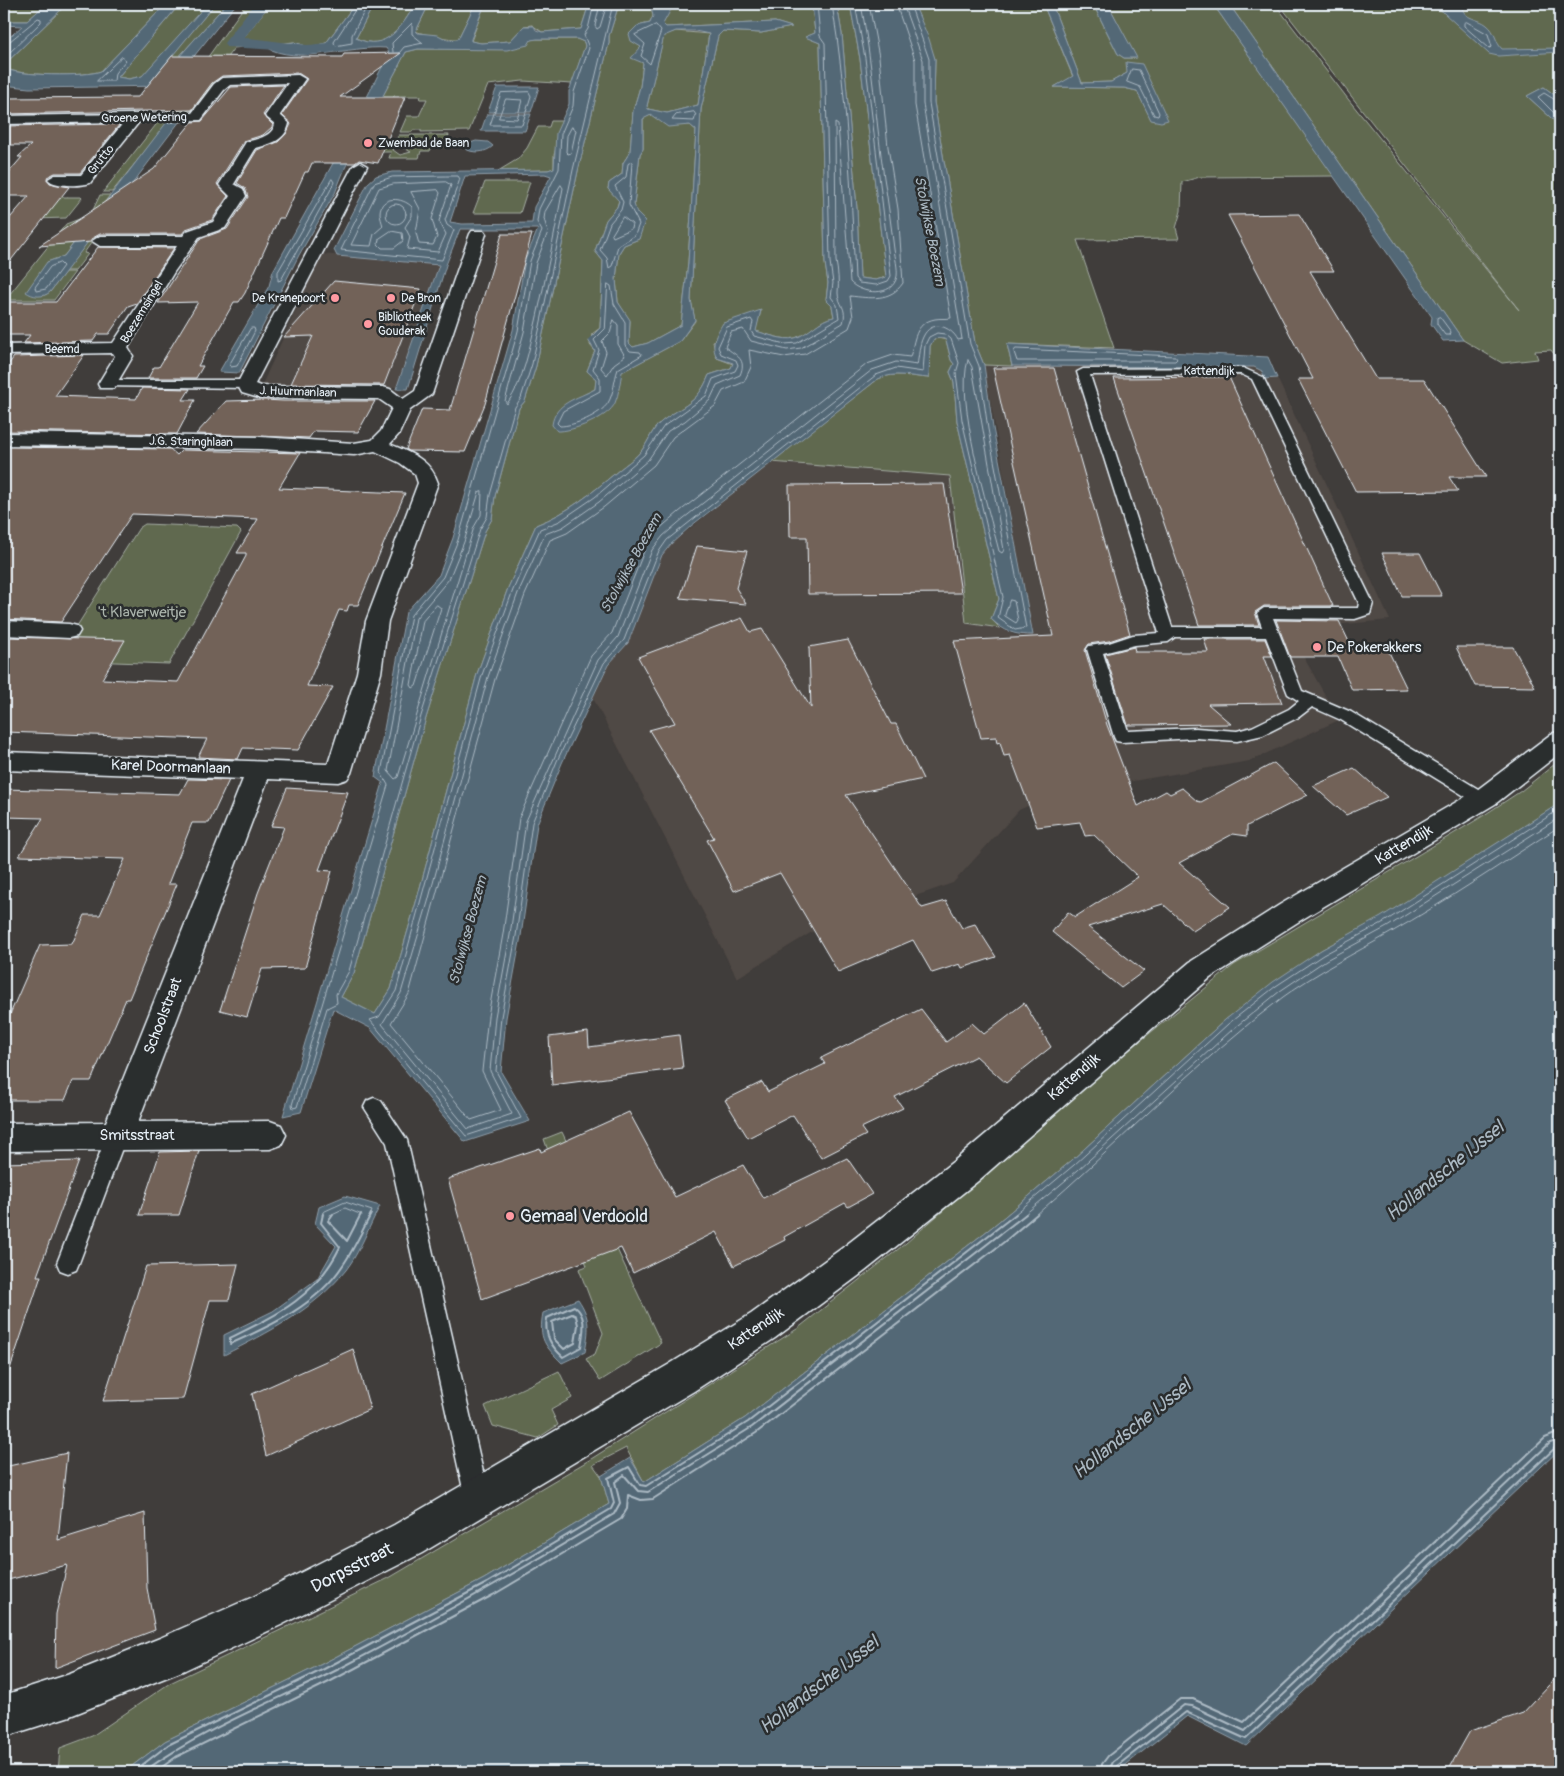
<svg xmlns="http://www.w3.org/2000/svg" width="1564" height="1776" viewBox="0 0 1564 1776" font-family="Pangolin,sans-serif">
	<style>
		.built { fill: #4f4844 }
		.green { fill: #61694f; stroke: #a4ada4 }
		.water { fill: #526776; stroke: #8e9eaa; fill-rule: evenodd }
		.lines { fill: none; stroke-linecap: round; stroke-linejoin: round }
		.shore-far1 { stroke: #acbac4; stroke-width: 1 }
		.shore { stroke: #acbac4; stroke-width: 2 }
		.canal { fill: #526776; fill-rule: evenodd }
		.building { fill: #726259; stroke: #e8f1f8 }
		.service-casing { stroke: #e8f1f8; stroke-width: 3 }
		.minor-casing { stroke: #e8f1f8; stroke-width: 3 }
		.tertiary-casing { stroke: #e8f1f8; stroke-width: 3 }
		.service { fill: #2a2d2e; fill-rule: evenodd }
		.minor { fill: #2a2d2e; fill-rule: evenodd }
		.tertiary { fill: #2a2d2e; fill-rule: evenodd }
		.poi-dot { fill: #ff9aa2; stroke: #2a2d2e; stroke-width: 2 }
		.labels { text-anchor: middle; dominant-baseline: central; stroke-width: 5; stroke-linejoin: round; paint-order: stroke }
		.far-street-label { font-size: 12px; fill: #e8f1f8; stroke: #2a2d2e }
		.far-poi-label { font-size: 12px; fill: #e8f1f8; stroke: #2a2d2e; text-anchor: start }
		.far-water-label { font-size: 14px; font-style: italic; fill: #acbac4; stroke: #2a2d2e }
		.park-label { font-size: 15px; fill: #abb4ac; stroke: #2a2d2e }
		.poi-label { font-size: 15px; fill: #e8f1f8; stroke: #2a2d2e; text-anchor: start }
		.street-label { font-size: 15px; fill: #e8f1f8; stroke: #2a2d2e }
		.near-poi-label { font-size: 18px; fill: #e8f1f8; stroke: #2a2d2e; text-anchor: start }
		.near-street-label { font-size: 18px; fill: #e8f1f8; stroke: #2a2d2e }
		.near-water-label { font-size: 19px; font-style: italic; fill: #acbac4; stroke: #2a2d2e }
	</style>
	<rect width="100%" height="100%" fill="#403d3b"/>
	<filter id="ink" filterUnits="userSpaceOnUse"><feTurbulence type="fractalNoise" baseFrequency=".02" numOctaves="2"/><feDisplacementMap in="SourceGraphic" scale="10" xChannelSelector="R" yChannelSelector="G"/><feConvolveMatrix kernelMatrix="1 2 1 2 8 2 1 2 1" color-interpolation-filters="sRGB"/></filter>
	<g filter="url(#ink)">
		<!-- built -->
		<g class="built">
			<polygon points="321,254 439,264 397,387 261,387"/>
			<polygon points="984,365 1272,367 1390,620 1288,629 1339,720 1250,761 1133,781 1067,788 1019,810 953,883 812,932 737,978 593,698 608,665 628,643 662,555 671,544 771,462 950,476 966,623 1000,628 1014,635 1032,635"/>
		</g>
		<!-- green -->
		<g class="green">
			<polygon points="4,4 46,4 27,21 4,21"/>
			<path d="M67 4H166L101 71C86 77 17 76 4 68V65Z"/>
			<polygon points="180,4 207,4 143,76 129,79 118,77"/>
			<polygon points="215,4 226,4 162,76 153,78"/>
			<polygon points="246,4 257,4 232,37 244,37 270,4 355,4 326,43 309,47 294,42 234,48 224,61 219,78 195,110 166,115"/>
			<path d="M374 4H415C402 27 386 53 356 38Z"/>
			<path d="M429 4H475L458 39C455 40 419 34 416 31Z"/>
			<polygon points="485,4 589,4 581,29 542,32 532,25 524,26 510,41 481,43 471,41"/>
			<path d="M619 4H642L651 8 653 16 650 23 637 26 643 63 640 87 633 111 630 152 623 163 622 174 609 183 608 189 619 200 617 207 606 220 595 251 603 261 600 328 592 334 590 345 595 351 587 371 596 379 595 389 583 395 619 386 621 372 680 341 695 321 691 300 701 109 718 36 723 31 761 33 791 27 775 22 666 27 663 24 670 7 674 4H812L815 33 806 37 820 43 825 263 828 283 826 299 832 306 834 317C819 319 810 334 795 338 783 341 767 334 755 331L761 311 724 323 713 342 717 358 733 364 731 368 709 375C697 405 684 404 661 422 652 429 649 441 642 450 636 458 626 464 619 470 593 492 568 513 536 525L508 588 477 674 417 899 391 989 375 1014 341 997 354 973 426 718 485 531 492 519 495 496 519 408 525 401 536 366 578 171 609 43V36Z"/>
			<polygon points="837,4 850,4 860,59 886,277 876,280 860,278 857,209 842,34"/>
			<polygon points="914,4 1043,4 1073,77 1054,87 1124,88 1137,91 1151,119 1155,121 1127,73 1111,82 1082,83 1052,4 1093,4 1118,54 1124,58 1136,58 1108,4 1213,4 1334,176 1200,177 1182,182 1181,211 1176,228 1179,239 1077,240 1114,348 1007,344 1012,366 984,365 975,343 934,102 935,59"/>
			<polygon points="1229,4 1275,4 1348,99 1519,310 1279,4 1560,4 1560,99 1544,87 1527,96 1560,126 1560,362 1551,350 1535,351 1538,359 1502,363 1463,340"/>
			<polygon points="676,31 709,34 698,105 667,113 648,109 647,106 664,35"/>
			<polygon points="536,39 577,39 584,42 585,46 572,84 523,81 488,85 469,131 421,132 421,130 413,130 412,132 400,132 407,116 419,116 427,99 420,99 421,96 394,96 374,133 363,133 406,52 418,49 456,49"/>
			<polygon points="651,115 681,125 690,125 696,130 688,263 681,325 648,343 633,347 629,343 630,321 618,302 616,279 619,253 624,245 639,239 634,204 640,154 643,149 643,118"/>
			<polygon points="159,121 169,121 112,192 103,192"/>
			<polygon points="551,121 563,121 554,155 554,168 548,170 498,171 518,159 527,148 538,127 549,127"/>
			<polygon points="399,135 449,135 444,147 432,146 430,151 421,151 419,158 389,158 391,152 376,152 382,142 400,155 411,152 394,142"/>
			<polygon points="485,182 530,182 520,213 473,213"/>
			<polygon points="100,195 110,195 64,256 47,262 43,296 50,292 65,272 75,272 54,300 5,300 66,224 82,218 93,210"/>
			<polygon points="52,197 81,197 82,198 66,218 33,219"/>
			<polygon points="100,225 104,225 84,253 88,254 75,271 65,271"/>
			<path d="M938 338 946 340 951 360 954 364 950 372 954 382 957 421 999 599 991 619 1000 628 966 623 950 476 771 462 878 379C895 371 911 377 929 378L930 346 934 339Z"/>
			<polygon points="145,524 237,528 241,532 169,664 61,660 58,656 139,528"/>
			<polygon points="1560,760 1560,803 1381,918 1321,950 1225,1020 1071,1161 992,1227 745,1418 644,1482 626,1448 593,1465 601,1476 609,1504 484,1579 322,1664 165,1741 124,1772 58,1772 60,1748 92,1736 170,1683 389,1578 591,1459 797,1329 906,1243 1102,1072 1234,965 1478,819 1521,791"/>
			<polygon points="562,1132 661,1343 600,1381 586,1359 595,1354 603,1333 579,1269 587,1266 544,1139"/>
			<polygon points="559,1371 572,1398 551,1410 558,1425 538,1438 493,1426 485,1406"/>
		</g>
		<!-- water -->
		<g class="water">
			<polygon points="46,4 67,4 4,65 4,42 22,26 4,25 4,21 27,21"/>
			<path d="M166 4H180L118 77 129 79 142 76 207 4H215L154 78 162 76 226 4H236L178 76 167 86 29 88 4 85V68C17 76 86 77 101 71Z"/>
			<polygon points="257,4 270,4 244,37 231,37"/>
			<path d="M355 4H374L356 38C385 53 403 26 415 4H429L416 31 418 33 438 35 448 40 458 39 475 4H485L471 39V41L481 43 510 41 524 26H534L536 30 542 32 581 29 589 4H619L609 36V43L578 171 536 366 525 401 519 408 495 496 492 519 485 531 426 718 354 973 341 997 375 1014 391 989 417 899 477 674 508 588 536 525C568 513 593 492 619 470 626 464 636 458 642 450 649 441 652 429 661 422 684 404 697 405 709 375L731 368 733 363 717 358C710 344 716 335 723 323L761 310 756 331C767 334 783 341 795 338 809 334 819 319 834 317L832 306 826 300 828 283 825 263 820 43 805 37 815 33 812 4H837L842 34 857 209 860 278 876 280 886 277 860 59 850 4H914L929 39 935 59 934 102 975 343 984 365 993 428 1033 635C1014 635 1005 632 991 619L999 599 957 421 954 382 950 372 954 364 951 360 946 340 942 338 934 339 930 346 929 378C911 377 895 371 878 379L691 526 671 544 662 555 628 643 608 665 562 763 537 824 521 936 506 1018 501 1072 530 1121 465 1142 370 1028 333 1009 301 1112 283 1116 383 783 375 777 406 612 439 575 453 538 513 330 525 260 538 229H460L446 265 408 389H396L439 265 337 256 334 250 368 183 376 176 392 172 548 170 554 168 556 133 569 104V91L585 46 584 42 577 39H537L531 40 528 45 507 50 418 49 406 52 345 168 335 193 299 255 239 373 219 372 269 286 273 271 342 147 389 53 386 48C350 45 297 66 266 47L294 42 309 47 326 43ZM545 174 551 176 534 207 532 223 462 224 450 222 465 176Z"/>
			<path d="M642 4H674L663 24 666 27 775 22 792 27 761 33 723 31 718 36 701 109 691 300 695 320 680 341 622 372C620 382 619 394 615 403 609 418 571 432 557 431L552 425C555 402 577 399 595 389L596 379 587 371 595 351 588 340 600 328 603 261 595 251 606 220 617 207 619 201 608 189 609 183 622 174 623 163 630 152 633 111 640 87 643 63 631 58 641 47 631 41 629 34 637 26 650 23 653 16 651 8ZM676 31H695L709 34 698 105 667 113 648 109 647 106 664 36ZM651 115 668 127 690 125 696 130 688 263 681 325 648 343 633 347 629 343 630 320 618 302 616 279 619 253 624 245 639 239 645 221 637 213 634 204 640 154 643 149V119Z"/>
			<polygon points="1043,4 1052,4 1082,83 1111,82 1127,73 1126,62 1142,64 1168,120 1161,122 1151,120 1137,91 1124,88 1054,87 1073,76"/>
			<polygon points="1093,4 1108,4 1137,58 1124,58 1118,54"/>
			<polygon points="1213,4 1229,4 1463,340 1443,341 1431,324 1432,317"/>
			<path d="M1434 4H1465L1462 7C1464 20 1479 18 1487 25 1496 32 1495 42 1502 49L1560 48V52L1498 56 1489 54Z"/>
			<polygon points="497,87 539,87 531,112 488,112"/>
			<polygon points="1544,87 1560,99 1560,126 1527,96"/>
			<path d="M186 113 50 292C43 298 33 297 26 292L47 262 64 256 173 114Z"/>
			<polygon points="487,114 531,114 525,131 481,131"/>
			<path d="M476 141 488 142 493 146C486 153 472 154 464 148L465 145Z"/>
			<polygon points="1007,344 1268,357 1277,378 1265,379 1262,371 1254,367 1012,366"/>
			<polygon points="1560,803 1560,1449 1246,1746 1187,1716 1117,1772 124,1772 165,1741 322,1664 484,1579 609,1504 601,1476 630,1458 644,1482 745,1418 992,1227 1071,1161 1225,1020 1273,982 1321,950 1381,917"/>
			<path d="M345 1196 380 1206C369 1226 360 1252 346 1270 314 1310 269 1332 224 1355V1335L273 1311 317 1279 336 1246 315 1224 319 1207Z"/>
			<path d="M578 1299C591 1318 589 1330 585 1352L562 1363C545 1346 538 1339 543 1313Z"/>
		</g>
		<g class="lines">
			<!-- shore-far1 -->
			<g class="shore-far1">
				<polyline points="359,4 334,42 335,46 352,43 352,35 368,4"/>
				<polyline points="594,4 588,29 584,35 589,48 574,92 573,106 561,134 559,169 539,209 537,222 542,231 530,261 518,331 458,540 443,577 411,615 381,773 388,785 292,1105 293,1108 297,1107 327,1008 337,1003 336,994 349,971 421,716 480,529 487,517 490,495 515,407 521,398 532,364 573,170 613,4"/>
				<polyline points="600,4 595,26 597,29 600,27 607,4"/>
				<polyline points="817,4 820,36 825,43 830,262 833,283 831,297 837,305 839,318 797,343 785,344 754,336 751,331 753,322 751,319 727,327 718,347 721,354 736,360 738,365 735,371 713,379 706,396 664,426 644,455 595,497 560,521 540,529 513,590 482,675 396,991 379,1017 370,1020 466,1136 521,1118 496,1071 501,1017 516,936 532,823 557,761 604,663 624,640 658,553 667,540 876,375 896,368 923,372 925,345 929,337 937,333 945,334 951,339 959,363 956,373 962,420 1003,597 998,618 1015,630 1026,628 988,429 979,366 970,344 929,103 929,59 910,4"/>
				<path d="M832 4C847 94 851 187 855 278L859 283 876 285 888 281 891 276 865 58 855 4"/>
				<path d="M861 4C872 61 876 120 884 178 888 201 891 225 894 249 895 257 898 268 897 276 893 298 861 294 850 282L838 125 835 123 836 261C838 272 839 281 838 293 838 304 848 308 843 323L801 348 787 350 751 341 743 329 731 332 725 347C737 356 747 359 740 375L717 385 710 400 685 421 668 431 648 460 599 502 563 527 545 534 518 593 488 677 428 902 401 993 382 1024 468 1129 512 1114 490 1071 495 1017 510 935 526 821 598 660 618 637 652 550 663 536 684 518 872 370 896 362 917 365C919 356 919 345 923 337 931 319 951 326 958 340L962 339 923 104V60L903 4"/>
				<path d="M869 4 879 57 888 147 898 209 903 283C890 302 870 298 850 296L853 317 849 328 805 354 784 357 749 350 751 367 744 382 723 391 715 406 673 437 654 465 604 507 567 533 550 540 525 595 495 679 409 994 391 1023 471 1120 501 1110 482 1071 488 1016 503 934 519 818 591 656 612 633 646 546 658 530 679 512 867 364 893 355 910 357C915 341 914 323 935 319 940 318 946 319 951 318L915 105V60L896 4"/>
				<polygon points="1467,22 1488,34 1492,47 1489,48 1464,26 1464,23"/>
				<polygon points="656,25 661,31 650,64 641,56 645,44 635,35"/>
				<polyline points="4,46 38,18 41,19 41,22 4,58"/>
				<polyline points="393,52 392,43 412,23 412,34 423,43 404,47 400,52"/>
				<polygon points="122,57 126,60 115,73 114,81 97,81"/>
				<polygon points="1132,69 1139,70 1159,113 1158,116 1154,115 1140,87 1127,82"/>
				<polygon points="529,92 531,96 522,125 490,125 501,93"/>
				<polygon points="506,99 522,100 517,119 499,118"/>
				<polyline points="1560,103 1544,93 1538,97 1560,119"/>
				<polygon points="694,112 696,115 694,121 672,120 676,115"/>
				<polygon points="572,127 576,130 571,153 568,154 566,152 567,136"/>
				<polygon points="632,162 629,205 639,224 635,235 618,246 612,266 609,268 607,258 600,250 610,223 621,210 623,202 615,186 626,177 628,164"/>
				<polygon points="446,176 458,176 460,179 445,220 447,225 454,230 442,260 341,250 374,183 392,177"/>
				<polygon points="332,179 334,182 330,191 281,280 278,281 278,272"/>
				<path d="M446 182 451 185 439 221 446 234 438 252 407 249 410 237 405 227 412 216V207C403 197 380 195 380 213 380 217 382 222 383 226L374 234 371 246 351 245 379 188 393 184Z"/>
				<path d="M561 185 563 188C555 232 546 277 536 321 529 349 524 380 507 404L505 401 524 332 536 263 548 232 544 219 545 212Z"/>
				<polygon points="438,190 440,193 432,219 437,237 433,245 419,244 416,233 420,209 411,192"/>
				<circle cx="396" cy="214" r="10"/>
				<polygon points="623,217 632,224 631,229 613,237 612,235"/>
				<polygon points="391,231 402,233 403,241 394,248 382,248 378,244 379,239"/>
				<polygon points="60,263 63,266 46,289 36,291 35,287 50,267"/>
				<path d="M608 284 611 286 614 304 625 322V345L630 351 640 352 642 355 618 369C614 380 614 393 608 403 600 415 574 426 560 426L557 423 563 411 600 391V378L593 369 599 350 594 340 605 329Z"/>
				<polygon points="1440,317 1451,332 1450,335 1445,335 1437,324 1437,318"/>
				<polygon points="614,320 618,325 618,344 625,356 614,364 607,375 601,368 606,352 602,341 610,333"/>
				<polygon points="251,328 254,328 255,331 237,366 231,367 230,364"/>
				<polygon points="1016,349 1175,356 1177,359 1175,361 1017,361 1014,352"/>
				<path d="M968 360 972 367 1004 550 1002 553 999 551C988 507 955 401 968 360Z"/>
				<polygon points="482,491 481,515 474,527 398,777 395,779 388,771 416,618 449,579 464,542 479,492"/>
				<polygon points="1010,600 1014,601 1018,620 1016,623 1005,616"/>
				<polygon points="437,605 441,608 416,686 413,688 411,685 423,621"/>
				<polyline points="322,1215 323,1212 345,1202 372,1211 370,1215"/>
				<polyline points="330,1215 345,1208 362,1215"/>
				<polyline points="1014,1215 1074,1165 1228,1024 1276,986 1323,955 1384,922 1560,809"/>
				<polyline points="1024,1215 1078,1170 1233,1029 1280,991 1326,960 1387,927 1560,817"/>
				<path d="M1036 1215C1119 1144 1195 1063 1283 997 1317 972 1354 954 1390 933 1448 900 1504 862 1560 826"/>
			</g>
			<!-- shore -->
			<g class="shore">
				<path d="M323 1214 321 1223 340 1247C316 1297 277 1315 230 1338V1344C271 1326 318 1304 343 1265 354 1249 362 1231 371 1214"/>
				<polyline points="333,1214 328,1221 347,1241 361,1214"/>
				<path d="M574 1306C588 1316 583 1332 581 1347L563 1357C551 1346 544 1335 547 1318Z"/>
				<polygon points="572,1314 576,1316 578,1325 575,1343 564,1349 554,1339 552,1322"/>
				<polyline points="133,1772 168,1745 324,1669 487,1583 611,1509 614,1503 608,1478 629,1467 640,1485 646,1486 748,1422 1016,1214"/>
				<path d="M143 1772C203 1729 271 1703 337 1670 431 1621 523 1569 614 1514L620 1503 615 1482 624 1475 638 1491 648 1492 752 1427 1026 1214"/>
				<polyline points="155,1772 176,1757 331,1681 493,1595 621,1519 627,1509 628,1495 641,1500 653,1499 756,1433 1004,1242 1037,1214"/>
				<polyline points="1101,1772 1102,1764 1108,1756 1180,1699 1193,1699 1244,1722 1545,1438 1560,1432"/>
				<polyline points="1108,1772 1113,1762 1184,1705 1192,1706 1245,1731 1550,1443 1560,1440"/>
				<polyline points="1115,1772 1117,1766 1186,1712 1246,1739 1555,1448 1560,1446"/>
			</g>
			<!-- canal -->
			<path class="canal" d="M254 4H270L244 38C265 39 286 43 307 45 316 45 325 42 334 44L337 48 334 52 308 55 277 50 226 47 224 43Z"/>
		</g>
		<!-- building -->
		<g class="building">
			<polygon points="401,53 340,97 405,97 378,163 359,160 355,163 312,163 308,172 305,172 284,218 279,218 245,293 239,302 234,302 198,366 203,366 196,378 148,378 154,367 159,367 198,302 158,303 200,239 227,229 248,197 245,188 237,183 257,150 278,142 286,134 291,124 282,115 307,79 298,73 222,76 212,83 192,110 4,114 4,98 138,97 172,56 342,57 344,54"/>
			<polygon points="284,85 263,115 273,125 272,127 263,135 244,141 217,184 228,196 212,220 186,229 182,234 100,234 91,239 91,242 39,246 154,169 192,122 202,121 231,87"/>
			<polygon points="120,124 80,173 55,173 47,177 50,183 69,187 4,269 4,225 29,196 4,196 4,178 22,157 18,157 31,145 10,145 4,140 4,126"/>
			<polygon points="1299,214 1334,271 1310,271 1376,379 1424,379 1486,477 1449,477 1458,491 1356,492 1298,379 1313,379 1228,215"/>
			<polygon points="502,234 532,234 485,404 465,452 409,451 406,449 422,409 450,410"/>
			<polygon points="98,247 174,248 137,303 128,306 109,334 98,334 93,341 24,343 30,335 4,335 4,302 56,302"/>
			<polygon points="334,281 421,289 384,385 291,384 313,336 284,337"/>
			<polygon points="84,355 55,396 136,399 142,388 190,389 183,400 195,400 177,434 4,431 4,370 14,357"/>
			<polygon points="993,368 1054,368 1130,634 1109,641 1089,644 1085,650 1107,725 1138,806 1166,791 1170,794 1182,788 1197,801 1201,802 1274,763 1308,795 1247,826 1247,836 1233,834 1179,863 1230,907 1193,931 1163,904 1088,927 1144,971 1121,988 1052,932 1068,912 1075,917 1138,877 1094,835 1085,836 1080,822 1037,827 1010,755 1004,756 1000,742 997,743 996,737 981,738 954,641 1053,636"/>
			<polygon points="1229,377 1266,459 1333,606 1264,606 1255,612 1259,625 1199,625 1114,378"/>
			<polygon points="265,400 283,401 375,401 358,432 314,431 309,438 196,434 226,401"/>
			<polygon points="4,447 170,449 177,455 182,450 300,453 279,488 405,493 358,605 349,605 347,611 339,610 307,686 333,687 298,750 243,748 238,759 198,757 207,739 4,732 4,637 125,640 102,679 178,682 246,556 246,553 237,553 258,519 132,514 61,622 4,619"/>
			<polygon points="944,484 961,593 808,594 807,537 790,537 789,485"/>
			<polygon points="697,546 747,551 736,588 746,604 680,598"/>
			<polygon points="1382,553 1420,553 1442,596 1402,596"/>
			<polygon points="742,618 750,632 762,629 811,708 809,647 848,640 891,724 896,724 923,779 846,795 922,908 946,901 962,928 975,924 996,957 962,968 960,964 932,973 913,940 838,972 780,873 734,891 707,840 714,838 649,730 675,723 638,657"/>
			<polygon points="1276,620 1339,621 1353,650 1388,650 1407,689 1352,690 1338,657 1290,657"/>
			<polygon points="1204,639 1265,639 1272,656 1264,656 1282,703 1208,704 1231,724 1128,725 1105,654 1134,647 1135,652 1208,652"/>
			<polygon points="1456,647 1513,647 1535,687 1475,686"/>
			<polygon points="1354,768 1387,797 1346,815 1313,786"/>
			<polygon points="188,779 229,780 209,823 192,823 168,884 177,884 129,999 126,999 91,1081 73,1081 65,1100 4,1100 4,1028 40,945 72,944 85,915 100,915 125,859 19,856 43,818 4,817 4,789 180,794"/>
			<polygon points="287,788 348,792 319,870 332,871 305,968 262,969 247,1017 220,1010 258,893 284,827 271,826"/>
			<polygon points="1024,1003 1051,1047 1006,1083 976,1056 895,1097 903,1108 861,1128 866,1135 821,1158 793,1115 748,1138 725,1100 762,1082 768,1092 825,1064 821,1058 921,1009 946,1042 972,1023 984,1034"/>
			<polygon points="588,1032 589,1047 679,1035 683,1068 552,1085 549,1037"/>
			<polygon points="629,1112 675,1197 743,1165 763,1198 847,1158 872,1194 848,1207 845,1203 784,1237 785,1240 734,1266 716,1232 633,1273 621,1248 482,1299 448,1179 540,1148 541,1152"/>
			<polygon points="199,1151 179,1215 139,1215 160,1152"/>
			<polygon points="79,1161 37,1276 41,1276 9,1372 4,1372 4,1163"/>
			<polygon points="238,1264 229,1300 210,1300 183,1399 103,1401 146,1266"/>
			<polygon points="353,1349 370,1409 266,1456 252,1394"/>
			<polygon points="67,1453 58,1540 145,1513 147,1588 155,1630 55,1668 56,1614 67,1565 4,1581 4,1467"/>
			<polygon points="1560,1673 1560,1772 1447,1772 1470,1731 1523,1713"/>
		</g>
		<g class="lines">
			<!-- service casing -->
			<g class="service-casing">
				<g id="service">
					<path d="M1243 368 1263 377 1373 603 1370 614 1355 619 1273 618 1302 691 1351 712 1488 795 1490 799 1488 803H1476L1341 720 1312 707 1299 717 1263 735 1237 741 1196 738 1122 742 1116 741 1114 737 1087 649 1089 646 1109 643 1133 635 1159 633 1077 372 1083 369ZM1241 374 1252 379 1359 603 1358 608H1264L1257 613 1262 627H1172L1090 375ZM1175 637H1266L1288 694 1299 701 1289 709 1252 727 1237 731 1196 728 1128 731 1103 653 1135 645 1168 642Z"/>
					<polygon points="107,380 246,380 252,384 246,388 103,386 103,382"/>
					<polygon points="374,1098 381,1101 407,1140 489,1498 486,1507 477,1510 468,1507 465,1498 387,1143 364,1107 367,1101"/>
					<polygon points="117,1126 124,1129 127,1135 79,1263 76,1270 68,1273 60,1270 57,1263 107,1135 110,1129"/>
				</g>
			</g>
			<!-- minor casing -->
			<g class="minor-casing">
				<g id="minor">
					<path d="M298 75 305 79 280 115 289 123C286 140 271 144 256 148L234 184 243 189 246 196 225 228 199 237 174 272 128 348 133 356 114 388H100L98 384 115 356 113 353 4 355V345L113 343 177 246H100L92 241 100 236H183L187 231 213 222 230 196 219 185 246 142C257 139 272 137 275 124L265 116 288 83 230 85 224 90 201 120 139 122 90 183C80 186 54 187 48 179L55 175H81L124 122 4 124V116L192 113 214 84 222 78Z"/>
					<path d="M360 162 367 166 255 384 260 386 383 387 390 389 403 399 415 391 470 234 472 231H484L486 234 432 394 410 410 399 434 390 444C412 454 430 459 438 483L388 621 381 673 351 773 347 779 338 782 268 779 138 1122 270 1121 281 1125 286 1135 281 1145 270 1149 4 1151V1123L106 1122 243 779 4 770V752L328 764 357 673 366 621 418 483 415 474 400 463 375 451 354 455 261 449 4 445V433L261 437 354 443 372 440 381 431 392 408 379 399 259 398 242 393 237 384 353 166Z"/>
					<polygon points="4,621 69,624 77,626 80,631 77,636 69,638 4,635"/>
				</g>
			</g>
			<!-- tertiary casing -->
			<g class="tertiary-casing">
				<polygon id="tertiary" points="1560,731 1560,753 1495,804 1301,920 1210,978 978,1181 865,1271 775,1338 694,1391 422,1553 281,1625 185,1670 70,1716 4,1737 4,1695 70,1674 160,1638 253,1597 394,1525 668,1365 751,1314 841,1249 954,1161 1190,962 1281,904 1477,790 1551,734"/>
			</g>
			<!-- service -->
			<use href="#service" class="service"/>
			<!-- minor -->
			<use href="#minor" class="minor"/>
			<!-- tertiary -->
			<use href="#tertiary" class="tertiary"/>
		</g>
	</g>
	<!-- markers -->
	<g class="poi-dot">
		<circle cx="368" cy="143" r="5"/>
		<circle cx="335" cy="298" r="5"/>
		<circle cx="391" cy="298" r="5"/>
		<circle cx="368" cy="324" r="5"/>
		<circle cx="1317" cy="647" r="5"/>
		<circle cx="510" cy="1216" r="5"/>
	</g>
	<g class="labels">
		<!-- far-street labels -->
		<g class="far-street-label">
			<text transform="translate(144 118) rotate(-1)">Groene Wetering</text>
			<text transform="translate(101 160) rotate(-51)">Grutto</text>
			<text transform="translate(142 312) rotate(-59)">Boezemsingel</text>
			<text x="62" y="349">Beemd</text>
			<text x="1209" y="371">Kattendijk</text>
			<text transform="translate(298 392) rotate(2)">J. Huurmanlaan</text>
			<text transform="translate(191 442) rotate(1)">J.G. Staringhlaan</text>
		</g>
		<!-- far-poi labels -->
		<g class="far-poi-label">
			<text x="378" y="143">Zwembad de Baan</text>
			<text x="325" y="298" text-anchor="end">De Kranepoort</text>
			<text x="401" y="298">De Bron</text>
			<text x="378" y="317">Bibliotheek<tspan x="378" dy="14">Gouderak</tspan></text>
		</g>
		<!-- far-water labels -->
		<g class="far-water-label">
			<text transform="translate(930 231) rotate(79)">Stolwijkse Boezem</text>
			<text transform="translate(631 563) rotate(-61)">Stolwijkse Boezem</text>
			<text transform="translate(468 930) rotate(-75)">Stolwijkse Boezem</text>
		</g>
		<!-- park labels -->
		<g class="park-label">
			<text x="142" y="612">'t Klaverweitje</text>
		</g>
		<!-- poi labels -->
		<g class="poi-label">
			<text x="1327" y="647">De Pokerakkers</text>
		</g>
		<!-- street labels -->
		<g class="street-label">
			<text transform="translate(171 767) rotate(2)">Karel Doormanlaan</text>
			<text transform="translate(1404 845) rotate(-31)">Kattendijk</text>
			<text transform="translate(163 1016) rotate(-69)">Schoolstraat</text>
			<text transform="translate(1074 1077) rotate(-41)">Kattendijk</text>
			<text x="137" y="1135">Smitsstraat</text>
			<text transform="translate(756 1329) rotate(-34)">Kattendijk</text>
		</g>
		<!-- near-poi labels -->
		<g class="near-poi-label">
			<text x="520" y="1216">Gemaal Verdoold</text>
		</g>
		<!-- near-street labels -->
		<g class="near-street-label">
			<text transform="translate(352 1568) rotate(-27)">Dorpsstraat</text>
		</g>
		<!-- near-water labels -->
		<g class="near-water-label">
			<text transform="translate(1445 1171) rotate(-39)">Hollandsche IJssel</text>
			<text transform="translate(1132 1429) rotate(-39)">Hollandsche IJssel</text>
			<text transform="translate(819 1685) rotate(-38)">Hollandsche IJssel</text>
		</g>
	</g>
	<!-- margin -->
	<rect width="1564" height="1776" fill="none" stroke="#2a2d2e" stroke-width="20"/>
	<rect x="10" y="10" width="1544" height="1756" fill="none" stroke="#e8f1f8" stroke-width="2" filter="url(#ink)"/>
</svg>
